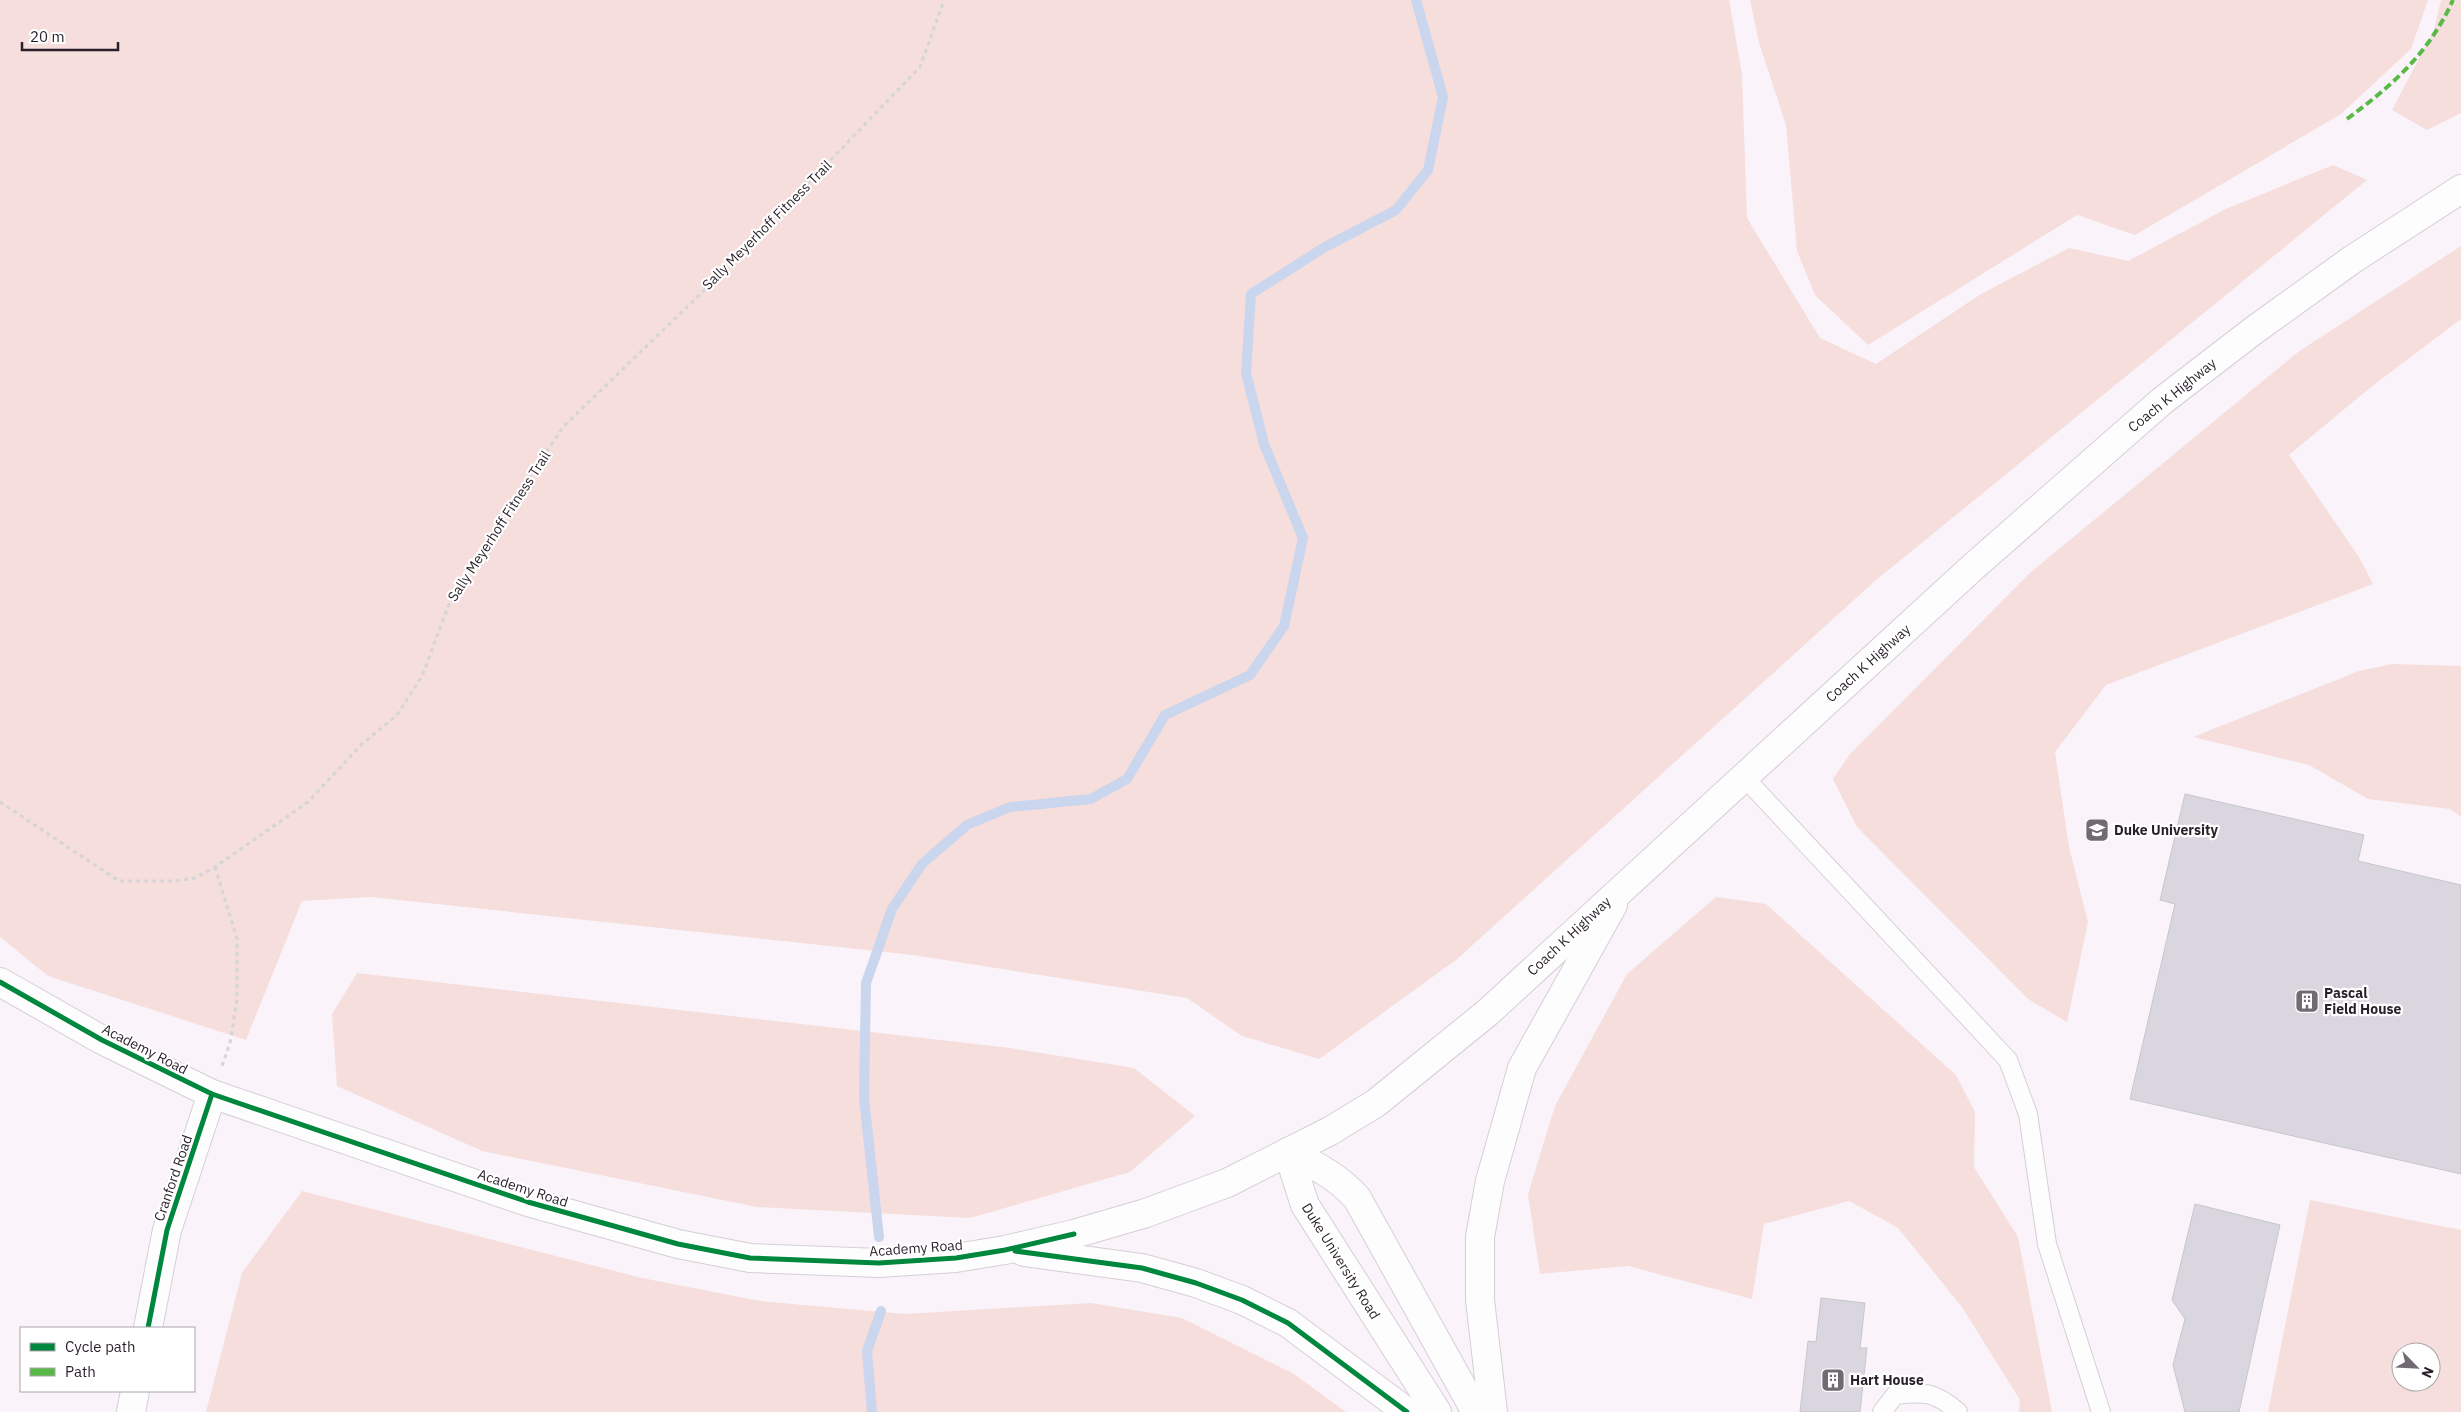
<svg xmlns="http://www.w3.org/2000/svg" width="2461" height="1412" viewBox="0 0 2461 1412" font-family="'IBM Plex Sans',sans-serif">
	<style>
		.green { fill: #f5dedc; fill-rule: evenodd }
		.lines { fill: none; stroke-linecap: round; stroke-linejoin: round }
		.stream { stroke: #cad5ee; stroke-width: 10 }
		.building { fill: #dad6df; stroke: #c8c5cd }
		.service-casing { stroke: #d6ced6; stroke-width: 20 }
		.minor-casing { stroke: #d6ced6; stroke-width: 30 }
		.secondary-casing { stroke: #d6ced6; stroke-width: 30 }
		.path { stroke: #d6d4d6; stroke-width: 3; stroke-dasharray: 4 4; stroke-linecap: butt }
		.service { stroke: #fefdfe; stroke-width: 18 }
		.minor { stroke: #fefdfe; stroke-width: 28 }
		.secondary { stroke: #fefdfe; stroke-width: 28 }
		.quiet { stroke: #58b947; stroke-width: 4; stroke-dasharray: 8 4; stroke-linecap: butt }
		.cycleway-casing { stroke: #fff; stroke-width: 8 }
		.cycleway { stroke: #00873e; stroke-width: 5 }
		.labels { text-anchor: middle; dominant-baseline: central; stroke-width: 4.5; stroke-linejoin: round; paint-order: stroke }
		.street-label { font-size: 14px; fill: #281f28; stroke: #fff }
		.poi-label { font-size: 14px; font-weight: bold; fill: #281f28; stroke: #fff; text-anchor: start }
	</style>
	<rect width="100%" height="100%" fill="#faf4fa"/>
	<!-- green -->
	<g class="green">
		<polygon points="0,0 1729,0 1742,74 1747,218 1820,338 1876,364 1981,294 2069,248 2128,261 2226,209 2333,165 2367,180 1875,581 1456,960 1319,1059 1242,1036 1187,998 913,955 371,897 302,901 246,1040 48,976 0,937"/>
		<polygon points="1750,0 2428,0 2411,49 2341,114 2135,235 2077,215 1868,345 1815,295 1797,251 1786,125 1759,43"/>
		<polygon points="2441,0 2461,0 2461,113 2427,130 2392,110 2434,30"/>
		<polygon points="2461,246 2461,319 2371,387 2289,455 2359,557 2373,584 2106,685 2055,752 2069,847 2088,922 2067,1022 2028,999 1857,827 1833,779 1850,754 2031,572 2298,352"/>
		<polygon points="2392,664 2461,666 2461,817 2450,809 2368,799 2309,765 2193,737 2359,671"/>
		<polygon points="1716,897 1766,904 1956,1075 1975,1112 1974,1167 2018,1237 2052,1412 2019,1412 2020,1400 1962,1307 1898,1228 1849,1201 1764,1224 1752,1299 1628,1266 1540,1274 1528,1194 1555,1106 1627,974"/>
		<polygon points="357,973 1010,1048 1134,1068 1195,1116 1130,1172 970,1218 757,1207 482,1151 337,1086 332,1014"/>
		<polygon points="302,1191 642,1278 760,1301 905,1314 1091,1303 1182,1318 1294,1374 1346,1412 206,1412 242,1273"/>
		<path d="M2310 1200 2461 1230V1412H2268ZM2401 1352H2431V1382H2401Z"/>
	</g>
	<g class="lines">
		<!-- stream -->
		<g class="stream">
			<polyline points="879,1237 864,1098 866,983 892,909 922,864 967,825 1010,807 1091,799 1127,779 1165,715 1250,675 1284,626 1303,538 1264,444 1246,373 1251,294 1325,247 1396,210 1428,170 1443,97 1416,0"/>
			<polyline points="872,1412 867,1351 881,1311"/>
		</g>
	</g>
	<!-- building -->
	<g class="building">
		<polygon points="2185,794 2364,835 2358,861 2461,885 2461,1174 2130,1099 2175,904 2160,900"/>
		<polygon points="2195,1204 2280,1225 2239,1412 2185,1412 2173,1365 2185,1319 2172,1300"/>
		<polygon points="1821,1298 1865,1303 1860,1348 1867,1348 1860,1412 1800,1412 1808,1341 1816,1342"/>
	</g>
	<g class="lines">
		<!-- service casing -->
		<g class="service-casing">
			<g id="service">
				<polyline points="1744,777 2008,1060 2028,1114 2047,1244 2101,1412"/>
				<path d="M1882 1412 1895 1395C1924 1392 1935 1391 1958 1412"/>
			</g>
		</g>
		<!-- minor casing -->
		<g class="minor-casing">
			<g id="minor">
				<polyline points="148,1328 167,1230 212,1094"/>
				<polyline points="131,1412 135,1391"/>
			</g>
		</g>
		<!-- secondary casing -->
		<g class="secondary-casing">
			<g id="secondary">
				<polyline points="0,982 102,1040 212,1094 528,1202 678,1244 750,1258 879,1263 956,1258 1005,1250 1074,1234 1146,1213 1227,1183 1330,1131 1376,1103 1487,1013 1973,567 2162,401 2253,331 2353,259 2461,189"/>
				<path d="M1288 1152C1316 1166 1336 1175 1357 1198L1476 1412"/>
				<polyline points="1288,1152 1305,1205 1437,1412"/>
				<polyline points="1024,1252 1142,1268 1196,1283 1242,1300 1288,1323 1407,1412"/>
				<polyline points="1493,1412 1480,1300 1480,1237 1490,1181 1522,1068 1613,905"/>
			</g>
		</g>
		<!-- path -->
		<g class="path">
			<polyline points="0,802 119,881 176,881 195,878 215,867 308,802 361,745 397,715 422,676 451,599 512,502 564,426 718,277 920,67 944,0"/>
			<polyline points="215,867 237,939 237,998 230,1043 222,1066"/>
		</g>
		<!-- service -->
		<use href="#service" class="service"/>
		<!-- minor -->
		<use href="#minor" class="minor"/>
		<!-- secondary -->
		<use href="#secondary" class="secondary"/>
		<!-- quiet -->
		<path class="quiet" d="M2347 119C2393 85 2429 53 2453 0"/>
		<!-- cycleway casing -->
		<g class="cycleway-casing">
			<g id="cycleway">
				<polyline points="0,982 102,1040 212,1094 528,1202 678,1244 750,1258 879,1263 956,1258 1005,1250 1074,1234"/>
				<polyline points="1015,1251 1142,1268 1196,1283 1242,1300 1288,1323 1407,1412"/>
				<polyline points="148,1328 167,1230 212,1094"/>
			</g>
		</g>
		<!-- cycleway -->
		<use href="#cycleway" class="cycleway"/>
	</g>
	<!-- icons -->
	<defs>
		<g id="university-square" transform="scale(1.25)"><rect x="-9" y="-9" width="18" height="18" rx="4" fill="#726a72" stroke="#fff"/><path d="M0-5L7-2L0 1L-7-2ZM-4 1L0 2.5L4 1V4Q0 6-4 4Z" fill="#fff"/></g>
		<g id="building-square" transform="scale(1.25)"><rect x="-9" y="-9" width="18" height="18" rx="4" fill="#726a72" stroke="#fff"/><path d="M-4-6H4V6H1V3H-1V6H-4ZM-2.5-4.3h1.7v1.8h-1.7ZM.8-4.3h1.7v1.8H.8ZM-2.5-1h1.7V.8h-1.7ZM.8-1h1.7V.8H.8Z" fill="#fff"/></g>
	</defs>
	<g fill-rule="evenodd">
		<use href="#university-square" x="2097" y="830"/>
		<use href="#building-square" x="2307" y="1001"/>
		<use href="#building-square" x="1833" y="1380"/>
	</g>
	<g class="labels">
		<!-- street labels -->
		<g class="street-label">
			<text transform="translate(767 225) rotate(-45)">Sally Meyerhoff Fitness Trail</text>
			<text transform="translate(2172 395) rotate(-39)">Coach K Highway</text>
			<text transform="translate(499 526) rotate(-57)">Sally Meyerhoff Fitness Trail</text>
			<text transform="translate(1868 663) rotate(-42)">Coach K Highway</text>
			<text transform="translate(1569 936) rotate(-43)">Coach K Highway</text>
			<text transform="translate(145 1049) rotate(27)">Academy Road</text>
			<text transform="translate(173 1178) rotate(-71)">Cranford Road</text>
			<text transform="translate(523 1188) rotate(18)">Academy Road</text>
			<text transform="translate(916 1248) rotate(-4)">Academy Road</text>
			<text transform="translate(1341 1261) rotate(58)">Duke University Road</text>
		</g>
		<!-- poi labels -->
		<g class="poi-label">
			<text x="2114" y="830">Duke University</text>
			<text x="2324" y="993">Pascal<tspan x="2324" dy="16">Field House</tspan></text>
			<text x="1850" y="1380">Hart House</text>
		</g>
	</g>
	<!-- legend -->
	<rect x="20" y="1327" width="175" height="65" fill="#ffffff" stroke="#a9a5a9"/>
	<rect x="30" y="1343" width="25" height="8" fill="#00873e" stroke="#a9a5a9"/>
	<text x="65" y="1352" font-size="15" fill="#281f28">Cycle path</text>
	<rect x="30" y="1368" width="25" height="8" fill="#58b947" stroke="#a9a5a9"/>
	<text x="65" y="1377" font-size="15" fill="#281f28">Path</text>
	<!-- north arrow -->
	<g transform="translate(2416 1367) rotate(114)"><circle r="24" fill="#ffffff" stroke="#a9a5a9"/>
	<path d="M0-4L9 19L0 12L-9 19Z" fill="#726a72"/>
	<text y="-8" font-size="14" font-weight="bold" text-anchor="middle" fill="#281f28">N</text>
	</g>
	<!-- scale -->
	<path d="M22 42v8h96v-8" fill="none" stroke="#281f28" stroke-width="2.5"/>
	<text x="30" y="42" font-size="15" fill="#281f28" stroke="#ffffff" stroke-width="4" paint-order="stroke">20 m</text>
</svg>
